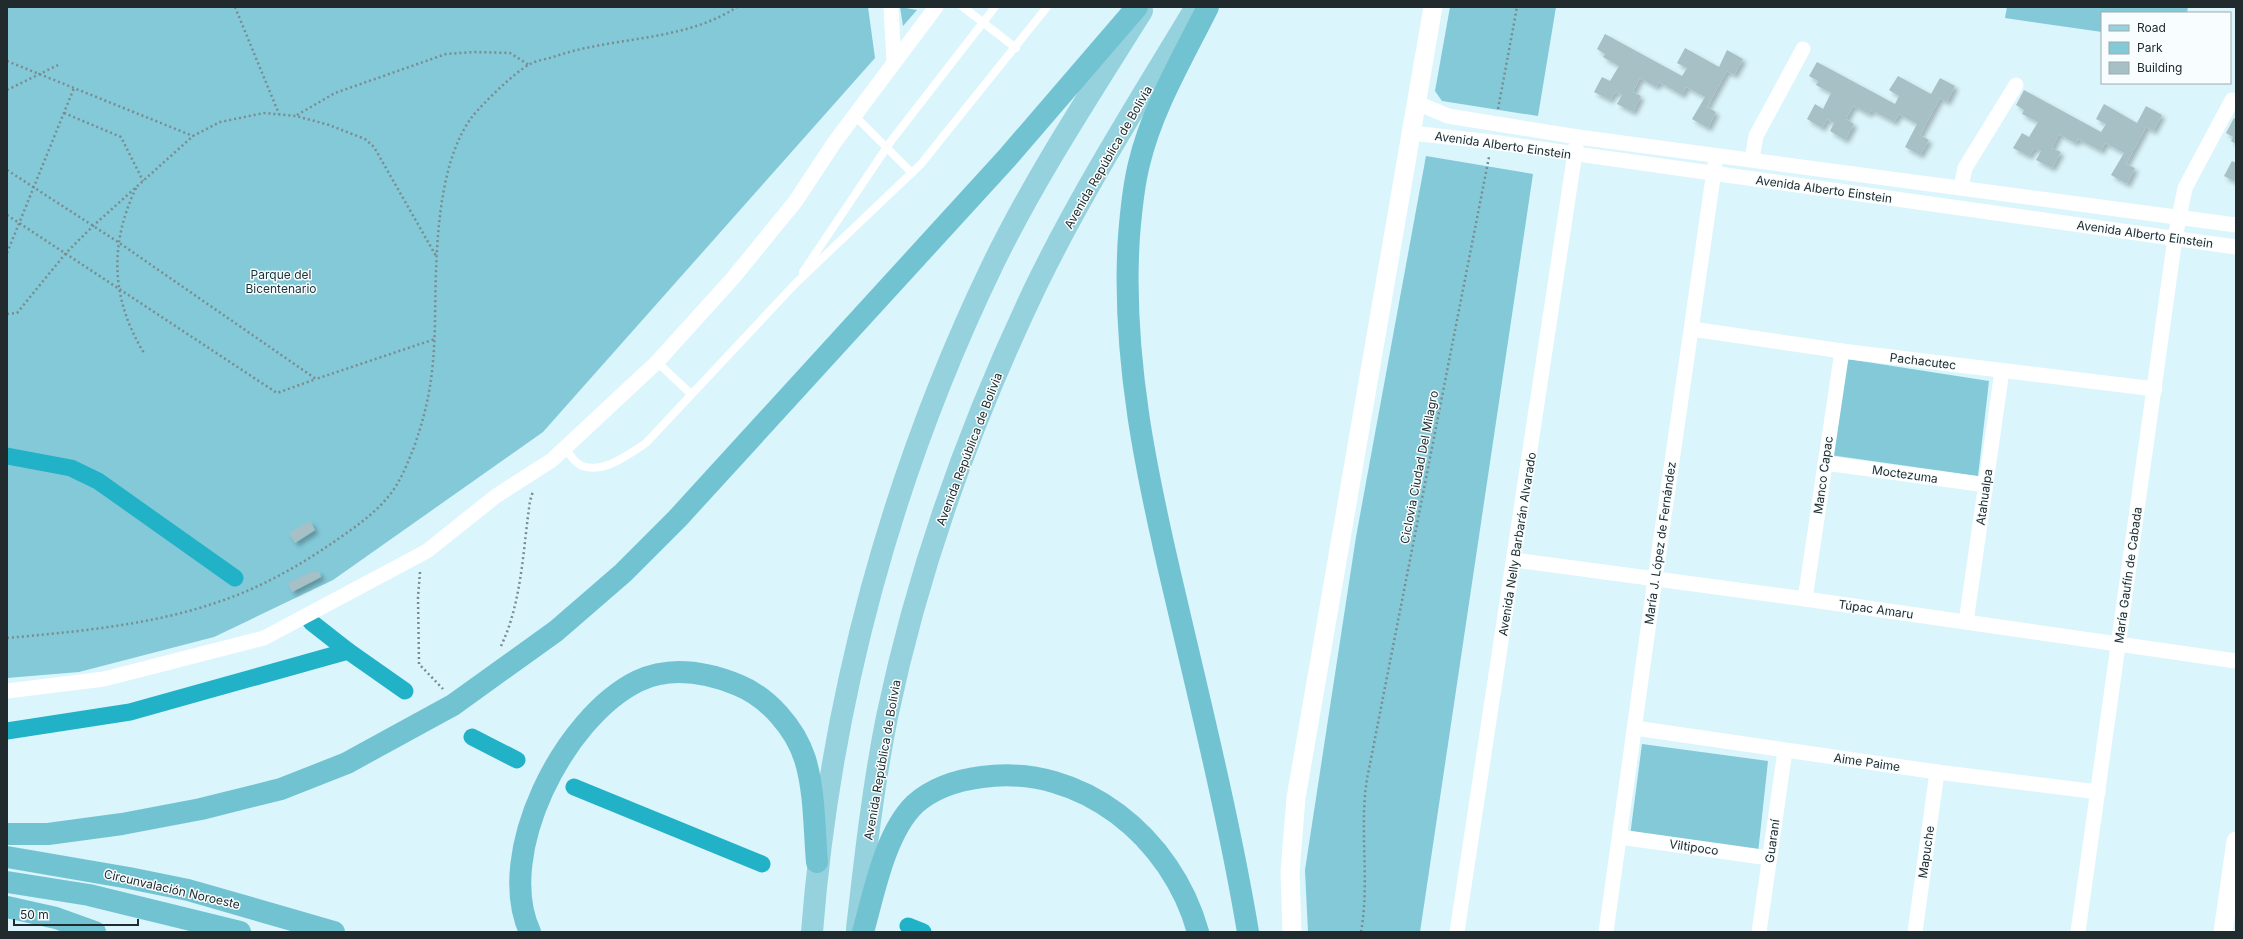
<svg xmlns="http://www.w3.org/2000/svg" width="2243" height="939" viewBox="0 0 2243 939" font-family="Inter,sans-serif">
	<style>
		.green { fill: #83c9d7 }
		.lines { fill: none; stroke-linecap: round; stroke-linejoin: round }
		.canal { stroke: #22b2c8; stroke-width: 17 }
		.building { fill: #a6c0c5; filter: url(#shadow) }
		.path { stroke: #7a8c90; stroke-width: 2.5; stroke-dasharray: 2 3; stroke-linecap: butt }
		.service { stroke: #fff; stroke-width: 8 }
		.minor { stroke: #fff; stroke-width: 15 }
		.tertiary { stroke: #fff; stroke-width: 19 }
		.primary { stroke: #95d2dd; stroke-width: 22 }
		.trunk { stroke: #72c3d2; stroke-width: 22 }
		.labels { text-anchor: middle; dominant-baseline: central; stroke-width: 3; stroke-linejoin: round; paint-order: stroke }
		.street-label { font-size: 12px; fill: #212b2d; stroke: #f8feff }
		.park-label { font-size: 12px; fill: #1b3135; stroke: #f8feff }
	</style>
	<defs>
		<filter id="shadow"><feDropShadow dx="3.5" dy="3.5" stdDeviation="2" flood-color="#0004"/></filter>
	</defs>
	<rect width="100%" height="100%" fill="#daf5fb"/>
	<!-- green -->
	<g class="green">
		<polygon points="7,7 868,7 875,58 543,432 333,580 214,637 79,672 7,678"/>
		<polygon points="900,7 917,10 903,26"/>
		<polygon points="1450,7 1556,7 1538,116 1442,101 1435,91"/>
		<polygon points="2007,7 2188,7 2187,13 2102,13 2102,32 2005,18"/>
		<polygon points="1426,156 1533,174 1420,932 1308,932 1305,870 1356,537"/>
		<polygon points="1841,358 1989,381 1978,476 1830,455"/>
		<polygon points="1642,744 1768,761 1758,853 1630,836"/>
	</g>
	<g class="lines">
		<!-- canal -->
		<g class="canal">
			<polyline points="7,456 71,468 98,481 235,578"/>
			<polyline points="311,622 348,651 405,691"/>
			<polyline points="7,731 130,712 348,651"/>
			<polyline points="472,737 517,760"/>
			<polyline points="574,787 762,864"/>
			<polyline points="908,926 923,932"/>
		</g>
	</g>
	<!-- building -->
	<g class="building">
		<polygon points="1605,34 1682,76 1687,68 1677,63 1685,48 1719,67 1727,50 1743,59 1734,75 1727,71 1707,107 1716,112 1708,128 1692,119 1705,97 1686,87 1682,95 1659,82 1656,87 1640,78 1633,92 1641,96 1633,112 1617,104 1622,95 1615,92 1610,100 1594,92 1602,77 1610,81 1619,66 1603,57 1605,54 1597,49"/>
		<polygon points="1817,62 1895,104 1899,96 1889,90 1898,76 1931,94 1940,78 1955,86 1947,102 1940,98 1920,135 1929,140 1920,155 1905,147 1917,124 1899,114 1894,122 1871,110 1869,114 1853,106 1846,119 1854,124 1845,140 1830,131 1834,123 1827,119 1822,128 1807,119 1815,104 1823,109 1831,93 1816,85 1818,81 1809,76"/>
		<polygon points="2024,90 2101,132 2106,124 2096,119 2104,104 2137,123 2146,106 2162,115 2153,131 2146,127 2126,164 2135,168 2127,184 2111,175 2124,153 2105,143 2101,151 2078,139 2075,143 2059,134 2052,148 2061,152 2052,168 2036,160 2041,151 2034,148 2029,156 2013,148 2022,133 2029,137 2038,122 2022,114 2024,110 2016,105"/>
		<polygon points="2234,118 2236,119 2236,144 2231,141 2233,137 2226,133"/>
		<polygon points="2232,161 2236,163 2236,182 2224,176"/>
		<polygon points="310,521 315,530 295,543 289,533"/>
		<polygon points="313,571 314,573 319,571 321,577 292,592 288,583"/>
	</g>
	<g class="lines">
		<!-- path -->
		<g class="path">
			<polyline points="235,7 279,114"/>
			<polyline points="7,61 193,136"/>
			<polyline points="7,90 58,65"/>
			<polyline points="1498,109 1517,7"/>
			<polyline points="64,113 121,137 143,181"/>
			<polyline points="297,115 335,93 446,54 474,52 510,53 529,65"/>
			<polyline points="7,170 118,242 316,379 435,339"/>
			<path d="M136 188C109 245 111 299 144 353"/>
			<polyline points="7,215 277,393 316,379"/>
			<polyline points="7,253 74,88"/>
			<polyline points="7,314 17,313 66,253 93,226 193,136 220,122 264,113 296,116 329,125 365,139 374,147 436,256"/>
			<polyline points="420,572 418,597 419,664 443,689"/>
			<path d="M7 638C74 632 151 625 215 603 259 589 301 565 338 539 358 525 377 512 392 492 402 478 408 462 414 447 430 402 434 369 435 322 436 262 435 166 472 117 483 103 515 72 530 64 538 60 548 59 556 56 616 36 683 42 737 7"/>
			<path d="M501 646C522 602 523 549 530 501L533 491"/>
			<path d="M1361 932C1370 881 1359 829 1367 779L1489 157"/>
		</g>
		<!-- service -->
		<g class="service">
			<polyline points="963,7 1016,48"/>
			<polyline points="855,116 912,173"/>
			<polyline points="803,272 891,141 995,7"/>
			<polyline points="657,362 691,394"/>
			<path d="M565 447C569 454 575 463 582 466 604 474 629 454 646 443L795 284 921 164 1047 7"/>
		</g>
		<!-- minor -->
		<g class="minor">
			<polyline points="891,7 894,63"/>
			<polyline points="1417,103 1448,116 1578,137 2236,225"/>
			<polyline points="1412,133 1492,142 2236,247"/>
			<polyline points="1752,159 1756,136 1803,49"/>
			<polyline points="1961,187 1965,168 2016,85"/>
			<polyline points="1692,329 1842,351 2155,389"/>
			<polyline points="1825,463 1986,485"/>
			<polyline points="1515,560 1805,599 2236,661"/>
			<polyline points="1805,599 1842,351"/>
			<polyline points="1966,622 2002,371"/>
			<polyline points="7,691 104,679 264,638 427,551 496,496 552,460 657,362 733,278 795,202 834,143 936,7"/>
			<polyline points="1635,728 1937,772 2098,792"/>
			<polyline points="1620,837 1769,858"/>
			<polyline points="1457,932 1576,146"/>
			<polyline points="1606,932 1655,579 1715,164"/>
			<polyline points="1759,932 1785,751"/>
			<polyline points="1915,932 1937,772"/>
			<polyline points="2078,932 2175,238 2185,188 2232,100"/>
		</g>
		<!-- tertiary -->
		<g class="tertiary">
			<polyline points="1292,932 1290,872 1296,798 1433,7"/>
			<polyline points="2223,932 2236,841"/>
		</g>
		<!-- primary -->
		<g class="primary">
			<path d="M857 929C865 858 873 787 887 717 918 569 970 424 1035 288 1081 193 1141 98 1196 7"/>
			<path d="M812 932C830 701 892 473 993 264 1036 176 1090 94 1142 11"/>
		</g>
		<!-- trunk -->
		<g class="trunk">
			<path d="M1208 7C1183 57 1152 109 1139 164 1133 188 1131 211 1129 236 1121 357 1147 477 1175 595 1201 707 1229 819 1248 932"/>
			<polyline points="7,834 48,834 122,824 201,809 281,789 347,763 453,705 556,631 623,573 677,519 1007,158 1137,7"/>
			<polyline points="7,857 129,878 188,890 334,932"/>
			<polyline points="7,882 89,895 240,932"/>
			<polyline points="7,907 56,918 95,932"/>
			<path d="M530 932C494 854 564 717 638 681 670 666 706 672 738 685 768 697 795 728 805 759 815 792 814 828 817 862"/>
			<path d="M863 932C874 893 885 833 915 804 933 788 958 780 982 777 1082 763 1172 838 1198 932"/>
		</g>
	</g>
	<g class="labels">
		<!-- street labels -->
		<g class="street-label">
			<text transform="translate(1503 145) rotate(8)">Avenida Alberto Einstein</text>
			<text transform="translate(1108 157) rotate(-60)">Avenida República de Bolivia</text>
			<text transform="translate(1824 189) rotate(8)">Avenida Alberto Einstein</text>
			<text transform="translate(2145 234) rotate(8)">Avenida Alberto Einstein</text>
			<text transform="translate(1923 361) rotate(7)">Pachacutec</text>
			<text transform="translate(969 449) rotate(-69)">Avenida República de Bolivia</text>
			<text transform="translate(1419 467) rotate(-79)">Ciclovia Ciudad Del Milagro</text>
			<text transform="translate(1905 474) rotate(8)">Moctezuma</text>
			<text transform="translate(1823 475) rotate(-82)">Manco Capac</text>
			<text transform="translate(1984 497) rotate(-82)">Atahualpa</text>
			<text transform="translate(1660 543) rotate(-82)">María J. López de Fernández</text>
			<text transform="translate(1517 544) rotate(-81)">Avenida Nelly Barbarán Alvarado</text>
			<text transform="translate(2128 575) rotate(-82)">María Gaufín de Cabada</text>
			<text transform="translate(1876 609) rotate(8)">Túpac Amaru</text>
			<text transform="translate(882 760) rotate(-80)">Avenida República de Bolivia</text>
			<text transform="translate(1867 762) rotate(8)">Aime Paime</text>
			<text transform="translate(1772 841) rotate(-82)">Guaraní</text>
			<text transform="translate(1694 847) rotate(8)">Viltipoco</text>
			<text transform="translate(1926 852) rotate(-82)">Mapuche</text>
			<text transform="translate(172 889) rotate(13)">Circunvalación Noroeste</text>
		</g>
		<!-- park labels -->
		<g class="park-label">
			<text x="281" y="274">Parque del<tspan x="281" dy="14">Bicentenario</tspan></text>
		</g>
	</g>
	<!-- border -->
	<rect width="2243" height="939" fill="none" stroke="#212b2d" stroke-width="16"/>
	<!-- legend -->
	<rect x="2101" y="12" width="130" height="72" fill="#f8feff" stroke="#a2aaab"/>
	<rect x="2109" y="25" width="20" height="6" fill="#95d2dd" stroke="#a2aaab"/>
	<text x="2137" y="32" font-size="12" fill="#212b2d">Road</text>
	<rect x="2109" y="42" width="20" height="12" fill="#83c9d7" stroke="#a2aaab"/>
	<text x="2137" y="52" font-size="12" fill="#212b2d">Park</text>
	<rect x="2109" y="62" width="20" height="12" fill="#a6c0c5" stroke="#a2aaab"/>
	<text x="2137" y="72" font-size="12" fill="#212b2d">Building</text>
	<!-- scale -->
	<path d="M14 919v6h124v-6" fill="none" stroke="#212b2d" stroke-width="2"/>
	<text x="20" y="919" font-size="12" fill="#212b2d" stroke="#f8feff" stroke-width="3" paint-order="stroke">50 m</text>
</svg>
